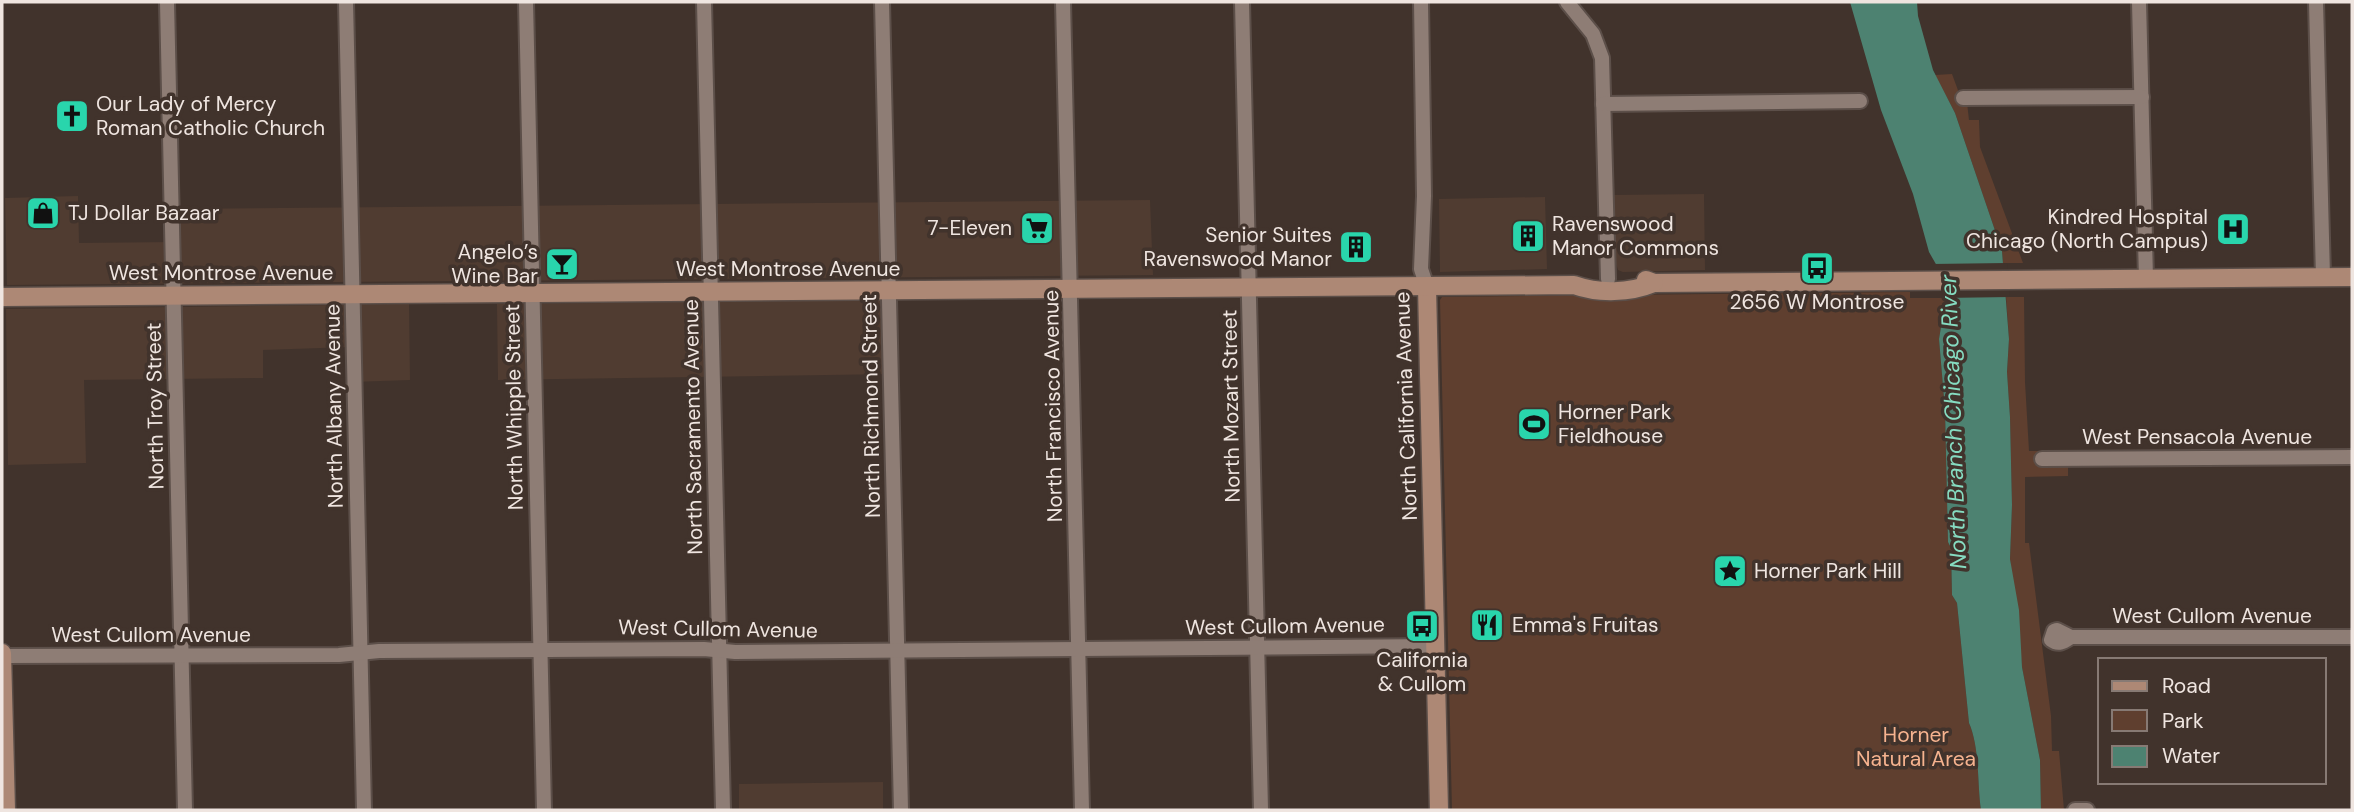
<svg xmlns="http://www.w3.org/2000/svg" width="2354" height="812" viewBox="0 0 2354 812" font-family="'DM Sans',sans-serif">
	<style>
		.built { fill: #503c31 }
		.green { fill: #5f3f2f }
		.water { fill: #4d8271 }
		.pier { fill: #41332c }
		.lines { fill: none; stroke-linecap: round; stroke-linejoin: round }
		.street-casing { stroke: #5c4f49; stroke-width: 18 }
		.secondary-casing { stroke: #5c4f49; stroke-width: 21 }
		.street { stroke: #8e7d75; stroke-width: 14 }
		.secondary { stroke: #ad8875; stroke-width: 18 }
		.labels { text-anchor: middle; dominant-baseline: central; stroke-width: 7; stroke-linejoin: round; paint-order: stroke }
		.poi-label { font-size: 21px; fill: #efe5e0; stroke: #41332c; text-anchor: start }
		.street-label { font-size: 21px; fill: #efe5e0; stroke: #41332c }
		.park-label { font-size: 21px; fill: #f6b38f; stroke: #41332c }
		.water-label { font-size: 23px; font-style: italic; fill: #86dcc1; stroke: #41332c }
	</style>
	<rect width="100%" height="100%" fill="#41332c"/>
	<!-- built -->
	<g class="built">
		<polygon points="1704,194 1705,270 1623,272 1618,270 1613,253 1612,195"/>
		<polygon points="78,196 79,243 174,242 174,209 1150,200 1153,275 7,285 5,198"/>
		<polygon points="1545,197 1547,269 1440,272 1439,199"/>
		<polygon points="888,300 891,374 498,380 497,304"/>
		<polygon points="409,304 410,380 352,382 350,347 263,350 263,378 84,380 86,463 8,465 6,309"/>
		<polygon points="883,782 883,810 739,810 739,784"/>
	</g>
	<!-- green -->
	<g class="green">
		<polygon points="1952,74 1959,93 1966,94 1969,120 1979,120 1980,147 2023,263 2003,263 2002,251 1955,113 1935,75"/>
		<path d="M1906 292H1910V298H1946L1939 339 1945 410 1948 542 1951 548 1952 595 1957 603 1969 723C1980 748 1977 782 1981 810H1452L1440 300 1442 297Z"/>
		<polygon points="2006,297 2024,297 2025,382 2029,451 2042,451 2042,466 2068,465 2068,476 2025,477 2025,543 2029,543 2051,716 2052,751 2059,751 2064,810 2041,810 2040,760 2022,667 2010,559 2012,505 2010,417 2007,373 2009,339"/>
	</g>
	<!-- water -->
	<path class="water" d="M1850 2H1917L1918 16 1933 70 1955 113 2002 251 2009 339 2007 372 2010 417 2012 505 2010 559 2019 610 2022 667 2040 760 2041 810H1981C1977 783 1980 748 1969 723L1957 603 1952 595 1951 548 1948 542 1945 410 1939 339 1946 297 1941 273 1929 252 1913 194 1881 110Z"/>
	<!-- pier -->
	<polygon class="pier" points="2007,263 2010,297 1942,298 1937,274 1931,264"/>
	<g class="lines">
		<!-- street casing -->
		<g class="street-casing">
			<g id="street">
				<polyline points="167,2 185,810"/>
				<polyline points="346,2 364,810"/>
				<polyline points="526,2 544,810"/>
				<polyline points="704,2 723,810"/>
				<polyline points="882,2 901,810"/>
				<polyline points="1063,2 1082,810"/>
				<polyline points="1242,2 1261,810"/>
				<polyline points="1421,2 1424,196 1421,269 1427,287"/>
				<polyline points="1567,2 1593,34 1602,58 1608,279"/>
				<polyline points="2139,2 2146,279"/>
				<polyline points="2316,2 2323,277"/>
				<polyline points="1963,98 2142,97"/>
				<polyline points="1603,104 1860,101"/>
				<polyline points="2042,459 2352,457"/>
				<path d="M2071 637 2057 630 2054 631 2051 640C2059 646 2065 641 2071 637H2352"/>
				<polyline points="2,656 339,655 379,651 704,649 735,652 1435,646"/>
				<polyline points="2075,810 2087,810"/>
			</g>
		</g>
		<!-- secondary casing -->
		<g class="secondary-casing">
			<g id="secondary">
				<polyline points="1646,280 1654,283 2352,277"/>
				<polyline points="1427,287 1439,810"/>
				<path d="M2 297 1574 285C1599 294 1630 293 1654 283"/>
				<polyline points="2,653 6,810"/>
			</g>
		</g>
		<!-- street -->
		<use href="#street" class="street"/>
		<!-- secondary -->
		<use href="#secondary" class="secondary"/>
	</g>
	<!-- icons -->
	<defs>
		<g id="church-square" transform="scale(1.75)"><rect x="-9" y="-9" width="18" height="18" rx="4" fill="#29d5ac" stroke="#41332c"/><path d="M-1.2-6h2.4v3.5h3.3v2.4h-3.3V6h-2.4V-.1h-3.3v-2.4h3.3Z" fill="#111"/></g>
		<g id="shop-square" transform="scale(1.75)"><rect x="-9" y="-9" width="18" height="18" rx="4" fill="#29d5ac" stroke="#41332c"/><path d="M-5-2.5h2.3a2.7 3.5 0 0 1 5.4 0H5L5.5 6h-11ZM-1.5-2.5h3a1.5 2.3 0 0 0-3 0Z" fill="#111"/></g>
		<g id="supermarket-square" transform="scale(1.75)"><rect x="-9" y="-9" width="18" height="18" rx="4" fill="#29d5ac" stroke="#41332c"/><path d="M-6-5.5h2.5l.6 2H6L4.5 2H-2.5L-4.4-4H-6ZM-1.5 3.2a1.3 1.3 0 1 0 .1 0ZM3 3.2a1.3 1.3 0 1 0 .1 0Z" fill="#111"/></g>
		<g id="hospital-square" transform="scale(1.75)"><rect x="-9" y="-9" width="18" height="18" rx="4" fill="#29d5ac" stroke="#41332c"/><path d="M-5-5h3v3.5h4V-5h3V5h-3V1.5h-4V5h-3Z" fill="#111"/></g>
		<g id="building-square" transform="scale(1.75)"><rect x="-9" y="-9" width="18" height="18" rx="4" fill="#29d5ac" stroke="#41332c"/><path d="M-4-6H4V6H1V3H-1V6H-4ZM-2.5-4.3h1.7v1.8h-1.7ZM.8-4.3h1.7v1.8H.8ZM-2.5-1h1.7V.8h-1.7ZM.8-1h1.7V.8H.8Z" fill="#111"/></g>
		<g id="bar-square" transform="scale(1.75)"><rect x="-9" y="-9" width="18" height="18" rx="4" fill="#29d5ac" stroke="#41332c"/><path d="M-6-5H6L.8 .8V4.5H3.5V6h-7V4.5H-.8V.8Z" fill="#111"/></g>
		<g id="bus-square" transform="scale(1.75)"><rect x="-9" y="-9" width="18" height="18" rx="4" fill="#29d5ac" stroke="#41332c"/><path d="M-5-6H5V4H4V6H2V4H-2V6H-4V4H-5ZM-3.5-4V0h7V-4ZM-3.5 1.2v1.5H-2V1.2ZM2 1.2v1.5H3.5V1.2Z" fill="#111"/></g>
		<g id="stadium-square" transform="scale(1.75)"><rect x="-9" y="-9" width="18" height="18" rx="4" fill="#29d5ac" stroke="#41332c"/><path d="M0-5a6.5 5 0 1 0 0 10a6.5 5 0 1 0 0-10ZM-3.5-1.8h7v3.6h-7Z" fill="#111"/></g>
		<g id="sight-square" transform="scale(1.75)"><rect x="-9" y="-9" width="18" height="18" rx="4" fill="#29d5ac" stroke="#41332c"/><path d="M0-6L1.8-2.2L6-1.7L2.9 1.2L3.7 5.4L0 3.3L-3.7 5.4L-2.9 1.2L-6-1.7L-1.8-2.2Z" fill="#111"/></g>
		<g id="restaurant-square" transform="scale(1.75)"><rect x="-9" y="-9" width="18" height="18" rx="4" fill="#29d5ac" stroke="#41332c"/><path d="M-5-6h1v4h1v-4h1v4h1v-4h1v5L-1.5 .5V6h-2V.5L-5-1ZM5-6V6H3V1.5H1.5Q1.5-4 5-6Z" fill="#111"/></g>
	</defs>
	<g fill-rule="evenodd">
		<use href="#church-square" x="72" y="116"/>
		<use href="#shop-square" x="43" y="213"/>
		<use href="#supermarket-square" x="1037" y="228"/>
		<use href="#hospital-square" x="2233" y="229"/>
		<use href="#building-square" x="1528" y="236"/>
		<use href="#building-square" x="1356" y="247"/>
		<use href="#bar-square" x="562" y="264"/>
		<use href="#bus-square" x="1817" y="268"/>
		<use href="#stadium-square" x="1534" y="424"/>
		<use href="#sight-square" x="1730" y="571"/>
		<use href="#restaurant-square" x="1487" y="625"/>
		<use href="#bus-square" x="1422" y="626"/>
	</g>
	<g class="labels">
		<!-- poi labels -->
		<g class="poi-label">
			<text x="96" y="104">Our Lady of Mercy<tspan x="96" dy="24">Roman Catholic Church</tspan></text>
			<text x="68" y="213">TJ Dollar Bazaar</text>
			<text x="2208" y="217" text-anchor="end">Kindred Hospital<tspan x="2208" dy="24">Chicago (North Campus)</tspan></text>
			<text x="1552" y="224">Ravenswood<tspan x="1552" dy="24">Manor Commons</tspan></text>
			<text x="1012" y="228" text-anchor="end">7-Eleven</text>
			<text x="1332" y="235" text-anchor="end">Senior Suites<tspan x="1332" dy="24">Ravenswood Manor</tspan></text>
			<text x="538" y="252" text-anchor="end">Angelo’s<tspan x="538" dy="24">Wine Bar</tspan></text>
			<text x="1817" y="302" text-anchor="middle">2656 W Montrose</text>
			<text x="1558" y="412">Horner Park<tspan x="1558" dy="24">Fieldhouse</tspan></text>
			<text x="1754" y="571">Horner Park Hill</text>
			<text x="1512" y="625">Emma's Fruitas</text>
			<text x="1422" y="660" text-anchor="middle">California<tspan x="1422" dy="24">&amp; Cullom</tspan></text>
		</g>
		<!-- street labels -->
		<g class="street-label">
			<text x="788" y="269">West Montrose Avenue</text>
			<text x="221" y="273">West Montrose Avenue</text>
			<text transform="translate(155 406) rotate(-91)">North Troy Street</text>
			<text transform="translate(334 406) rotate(-91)">North Albany Avenue</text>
			<text transform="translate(871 406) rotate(-91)">North Richmond Street</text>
			<text transform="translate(1053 406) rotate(-91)">North Francisco Avenue</text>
			<text transform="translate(1231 406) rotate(-91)">North Mozart Street</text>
			<text transform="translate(1406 406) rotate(-92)">North California Avenue</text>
			<text transform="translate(514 407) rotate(-91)">North Whipple Street</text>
			<text transform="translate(693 427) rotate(-91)">North Sacramento Avenue</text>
			<text x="2197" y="437">West Pensacola Avenue</text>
			<text x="2212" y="616">West Cullom Avenue</text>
			<text transform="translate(1285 626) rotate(-1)">West Cullom Avenue</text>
			<text transform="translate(718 629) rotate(1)">West Cullom Avenue</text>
			<text x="151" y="635">West Cullom Avenue</text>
		</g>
		<!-- park labels -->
		<g class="park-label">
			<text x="1916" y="735">Horner<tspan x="1916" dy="24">Natural Area</tspan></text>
		</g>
		<!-- water labels -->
		<g class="water-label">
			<text transform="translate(1953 422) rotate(-92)">North Branch Chicago River</text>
		</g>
	</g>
	<!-- border -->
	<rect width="2354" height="812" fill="none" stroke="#efe5e0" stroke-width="7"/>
	<!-- legend -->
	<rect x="2098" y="658" width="228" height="126" fill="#41332c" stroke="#877a74" stroke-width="2"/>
	<rect x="2112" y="681" width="35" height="10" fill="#ad8875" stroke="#877a74" stroke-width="2"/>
	<text x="2162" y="693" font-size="21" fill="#efe5e0">Road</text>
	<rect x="2112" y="710" width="35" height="21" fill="#5f3f2f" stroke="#877a74" stroke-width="2"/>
	<text x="2162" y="728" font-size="21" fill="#efe5e0">Park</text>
	<rect x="2112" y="746" width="35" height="21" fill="#4d8271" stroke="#877a74" stroke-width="2"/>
	<text x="2162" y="763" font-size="21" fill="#efe5e0">Water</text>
</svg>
